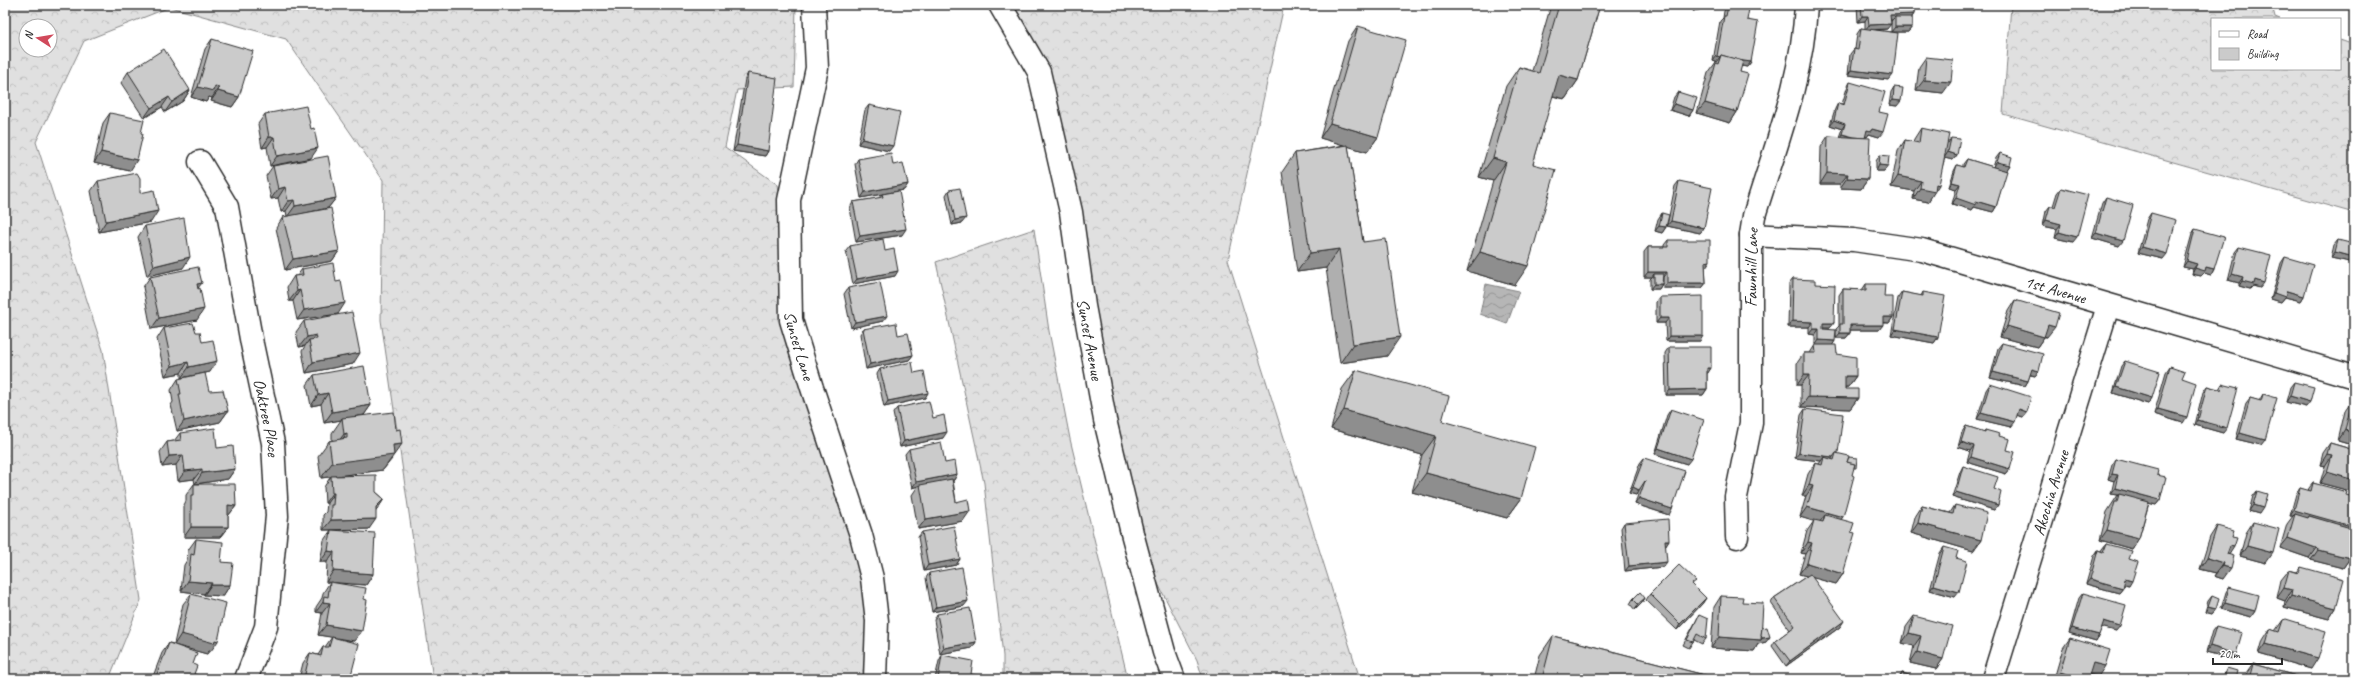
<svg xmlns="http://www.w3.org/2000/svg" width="2359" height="684" viewBox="0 0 2359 684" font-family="Caveat,sans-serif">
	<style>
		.forest { fill: url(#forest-crowns); stroke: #868686; fill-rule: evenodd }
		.water { fill: url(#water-waves); stroke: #7e7e7e }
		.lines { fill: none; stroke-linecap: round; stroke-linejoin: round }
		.minor-casing { stroke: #2b2b2b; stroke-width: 25 }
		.minor { stroke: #fff; stroke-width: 22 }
		.wall { fill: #afafaf; stroke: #2b2b2b; fill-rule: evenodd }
		.shaded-wall { fill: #8e8e8e; stroke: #2b2b2b }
		.building { fill: #cbcbcb; stroke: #2b2b2b }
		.labels { text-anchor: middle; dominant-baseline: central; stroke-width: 4; stroke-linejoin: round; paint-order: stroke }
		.street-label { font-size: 17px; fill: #2b2b2b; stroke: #fff }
	</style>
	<defs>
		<pattern id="forest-crowns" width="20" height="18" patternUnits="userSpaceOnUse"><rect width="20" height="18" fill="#e0e0e0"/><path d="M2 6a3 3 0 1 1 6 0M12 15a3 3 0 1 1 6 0" fill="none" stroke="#c0c0c0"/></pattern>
		<pattern id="water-waves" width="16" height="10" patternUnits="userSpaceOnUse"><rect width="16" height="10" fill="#b6b6b6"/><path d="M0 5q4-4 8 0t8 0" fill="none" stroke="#949494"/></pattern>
	</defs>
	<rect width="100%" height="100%" fill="#fff"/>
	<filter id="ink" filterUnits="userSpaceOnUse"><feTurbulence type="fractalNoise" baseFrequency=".025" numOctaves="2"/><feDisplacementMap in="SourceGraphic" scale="8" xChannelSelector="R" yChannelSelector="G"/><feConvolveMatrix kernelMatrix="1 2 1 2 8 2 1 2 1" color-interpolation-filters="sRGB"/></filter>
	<g filter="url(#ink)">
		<!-- forest -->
		<g class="forest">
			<path d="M5 5H796L794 87 737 90 725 147 778 185 788 244 791 320 861 535 875 679H433L381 320 383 180 286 39 170 7 84 41 36 142 103 350 141 600 109 679H5ZM26 26H50V50H26Z"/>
			<polygon points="1000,5 1300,5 1283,10 1228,260 1360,679 1203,679 1197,660 1132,533 1039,72"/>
			<polygon points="2011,5 2272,5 2275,17 2280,19 2212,19 2212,69 2340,69 2340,40 2354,45 2354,213 2003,114"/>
			<polygon points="1034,229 1049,331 1070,439 1128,679 1003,679 1003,656 984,483 936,262"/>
		</g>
		<!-- water -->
		<polygon class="water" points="1486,284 1519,291 1507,324 1480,314"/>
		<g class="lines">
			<!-- minor casing -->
			<g class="minor-casing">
				<g id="minor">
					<path id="s1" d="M814 5 817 68 789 200 791 320 812 388 861 535 872 578 877 621 875 679"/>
					<path id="s2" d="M1000 5 1039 72 1071 212 1084 306 1105 420 1132 533 1164 652 1174 679"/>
					<path id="s3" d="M200 162 227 207 252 344 273 443 277 516 266 627 246 679"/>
					<path id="s4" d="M1751 235 1854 240 1922 250 2354 377"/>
					<path id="s5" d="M1737 537 1736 497 1751 423V235L1754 216C1775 147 1803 78 1806 5"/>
					<path id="s6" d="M1993 679 2108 306"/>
				</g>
			</g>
			<!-- minor -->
			<use href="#minor" class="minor"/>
		</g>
		<!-- wall -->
		<g class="wall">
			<polygon points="1551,5 1600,5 1578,80 1565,99 1552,96 1533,164 1515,285 1467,271 1493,181 1479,177 1506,86 1519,67 1532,71"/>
			<polygon points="1692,5 1717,5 1717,6 1693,11"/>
			<path d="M1857 5H1914V14L1912 17V27L1908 32H1894L1889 80 1848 75 1850 54 1854 49H1855L1857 34 1861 28 1865 29V21L1858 22ZM1890 20H1892L1891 22V32L1873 30 1887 29Z"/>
			<polygon points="1728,6 1747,20 1751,62 1747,67 1741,66 1740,72 1737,112 1730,123 1697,113 1708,73 1716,62 1713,61 1720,21 1723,18 1724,11"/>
			<polygon points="1358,26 1378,137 1367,152 1348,146 1363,242 1387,356 1340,363 1326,268 1297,272 1282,172 1295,153 1345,145 1320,138 1348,41"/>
			<polygon points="212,39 239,97 232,107 211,101 212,98 209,97 206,102 191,97 205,49"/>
			<polygon points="1926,57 1943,93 1916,90 1919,67"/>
			<polygon points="128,72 190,90 183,101 165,112 162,107 144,118 121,83"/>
			<polygon points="748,73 768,151 765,156 733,151 745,79"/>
			<polygon points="1850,82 1879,112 1879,137 1869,134 1867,137 1865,136 1865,138 1868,179 1861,189 1840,188 1840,184 1820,184 1821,147 1828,136 1839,137 1842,129 1830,125 1835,109 1838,103 1842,104 1847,88"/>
			<polygon points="1894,87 1897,106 1889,105 1891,92"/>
			<polygon points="1678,92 1693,110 1689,116 1670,110 1674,97"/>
			<polygon points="869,105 889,151 858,144 865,110"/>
			<polygon points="110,113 130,171 94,163 103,123"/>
			<polygon points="265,114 311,158 270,166 267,147 262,148 258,124"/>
			<polygon points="1921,128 1948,143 1951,138 1957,155 1953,160 1945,158 1935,190 1928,202 1913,199 1914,191 1891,187 1898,151 1905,140 1913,142 1914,139"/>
			<polygon points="2000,153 2010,165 2006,171 1996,207 1993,212 1974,207 1972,210 1952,204 1956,189 1949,187 1954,171 1957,165 1963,167 1963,164 1967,159 1993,167 1996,158"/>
			<polygon points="1880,155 1888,166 1884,171 1876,171 1876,161"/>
			<polygon points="858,159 893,165 908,184 904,190 861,198 855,164"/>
			<polygon points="273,166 336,198 328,208 303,214 339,251 332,261 285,270 276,228 283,217 287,216 286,211 281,212 278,198 271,199 266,176"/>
			<polygon points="98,181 140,193 151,222 99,232 91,191"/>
			<polygon points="1679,181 1704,228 1700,233 1667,226 1675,186"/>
			<polygon points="2061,188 2073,242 2055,238 2057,229 2043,226 2046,211 2050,206 2053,206 2057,193"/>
			<polygon points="949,190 962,223 952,225 946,195"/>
			<polygon points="882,194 902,235 856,242 850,208 853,202 879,198"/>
			<polygon points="2106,197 2119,246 2092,238 2102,203"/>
			<polygon points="1662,213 1666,227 1662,233 1655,231 1658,219"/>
			<polygon points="2151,213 2163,259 2138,253 2147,219"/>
			<polygon points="145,226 183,268 147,276 138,237"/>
			<polygon points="2195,229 2214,269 2211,275 2204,273 2201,276 2192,274 2193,269 2183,267 2192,234"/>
			<polygon points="1668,240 1706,267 1705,267 1706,283 1702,288 1663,288 1663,277 1662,277 1662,284 1659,289 1650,289 1650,279 1652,277 1644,277 1644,252 1648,247 1664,247 1664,245"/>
			<polygon points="2338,240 2350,262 2331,258 2334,245"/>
			<polygon points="850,246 885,251 895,276 853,284 846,251"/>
			<polygon points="2239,247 2260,288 2253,286 2250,289 2239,286 2239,283 2228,280 2235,252"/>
			<polygon points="2285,257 2304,296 2301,301 2285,297 2281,302 2271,299 2281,263"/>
			<polygon points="302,269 338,314 297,320 293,301 289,301 287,287 294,276 297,276"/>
			<polygon points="150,277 197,320 151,329 143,287"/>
			<polygon points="1793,279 1815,284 1834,323 1830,328 1823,328 1823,329 1835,341 1832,345 1837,354 1856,376 1848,387 1845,387 1845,389 1858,398 1850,409 1801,407 1801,385 1797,385 1797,363 1804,353 1810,353 1815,345 1815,335 1809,334 1809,327 1788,327 1789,284"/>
			<polygon points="1866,284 1884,297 1893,317 1889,323 1883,323 1879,330 1850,330 1850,333 1846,338 1836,338 1836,329 1839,326 1839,295 1843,289 1862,290"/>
			<polygon points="848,288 883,321 851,328 844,294"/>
			<polygon points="1902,292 1921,296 1923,292 1938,337 1934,343 1891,335 1898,298"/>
			<polygon points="1660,297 1700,341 1666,341 1665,323 1656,323 1656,302"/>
			<polygon points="2015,300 2047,337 2044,337 2037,347 2000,337 2008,311"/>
			<polygon points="304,321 353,364 306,373 302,351 305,346 299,347 296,332"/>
			<polygon points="164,328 196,332 202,342 210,372 181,378 181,373 165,376 157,339"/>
			<polygon points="863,329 898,335 913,355 909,360 866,369 860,334"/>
			<polygon points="2002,343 2039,371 2035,376 2030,375 2028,381 2025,386 1990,378 1998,348"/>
			<polygon points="1669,347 1711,368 1707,373 1707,389 1703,395 1666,395 1665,353"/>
			<polygon points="2125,361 2152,398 2148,404 2113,393 2121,366"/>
			<polygon points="2170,366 2182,378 2183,423 2154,414 2166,372"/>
			<polygon points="880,369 914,373 925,398 884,407 877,374"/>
			<polygon points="1356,370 1442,421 1521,499 1507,518 1412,492 1422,455 1331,429 1342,389"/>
			<polygon points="314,375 371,405 364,415 359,416 392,459 383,470 321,478 318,456 329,441 332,440 332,433 341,420 324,423 321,404 311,406 307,385"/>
			<polygon points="178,379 228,411 220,422 177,431 171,405 173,402 171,390"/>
			<polygon points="2294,382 2306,407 2286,402 2290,387"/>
			<polygon points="1990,384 2023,417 2017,415 2011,427 1977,419 1986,390"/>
			<polygon points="2222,384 2223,433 2195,425 2203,392 2207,386 2219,389"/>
			<polygon points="2263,394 2261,445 2236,439 2246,403 2250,398 2259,401"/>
			<polygon points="2352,401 2354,401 2354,492 2320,483 2325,466 2320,465 2323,453 2330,443 2351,449 2352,445 2338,441 2345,411"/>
			<polygon points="897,408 933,418 943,438 900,447 893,413"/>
			<polygon points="1671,409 1687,464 1655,454 1667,415"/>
			<polygon points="1805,409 1852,473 1841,519 1851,532 1843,574 1836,584 1812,577 1840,627 1786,666 1772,646 1775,641 1790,630 1771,603 1774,598 1807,576 1799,574 1805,554 1801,553 1807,531 1814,521 1800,517 1806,496 1802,496 1808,474 1815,463 1819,464 1821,461 1795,458 1801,415"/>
			<polygon points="1966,426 1984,432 1985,430 1999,436 2007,450 2010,469 2006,474 1967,462 1970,451 1958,447 1962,432"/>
			<polygon points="180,433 217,448 235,469 228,479 195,484 194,479 178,481 176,465 162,467 160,452 167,442 174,441"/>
			<polygon points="909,449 945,463 957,474 954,480 953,480 956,502 963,521 918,529 912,495 918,486 912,488 905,454"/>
			<polygon points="1644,458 1669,515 1635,504 1640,488 1636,495 1629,493 1640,463"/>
			<polygon points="2116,459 2157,475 2160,500 2156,505 2149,503 2139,538 2132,549 2100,540 2107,512 2118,495 2111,494 2114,481 2108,479 2112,465"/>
			<polygon points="1963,466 1994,489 1998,505 1994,510 1952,497 1960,472"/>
			<polygon points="331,476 376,492 384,499 376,511 369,529 339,530 373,574 366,585 326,582 327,562 320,562 324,540 331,530 323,530 323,515 326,512 327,503 325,503 324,487"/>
			<polygon points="2313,483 2346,495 2350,558 2343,568 2311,560 2309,558 2280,548 2287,524 2293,516 2290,516 2296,494 2300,488 2308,491 2309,488"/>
			<polygon points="194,484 236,506 228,516 228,527 220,537 184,537 184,505 186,501 186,495"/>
			<polygon points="2257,491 2259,514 2249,511 2253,496"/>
			<polygon points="1955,505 1981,540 1973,551 1911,533 1915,517 1922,506 1950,513"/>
			<polygon points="2253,522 2266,563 2240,556 2246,533"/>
			<polygon points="1624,523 1669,540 1665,545 1663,567 1625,571 1621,528"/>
			<polygon points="2217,526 2229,555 2223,579 2214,576 2216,573 2200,569 2210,537"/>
			<polygon points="922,532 960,559 956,565 924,571 918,537"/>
			<polygon points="196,539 221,562 230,585 223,596 204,595 204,594 181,591 184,565 187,560 188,550"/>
			<polygon points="2106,544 2129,559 2129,586 2123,585 2123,588 2119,593 2086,584 2094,556 2098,550 2101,551 2102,549"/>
			<polygon points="1944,547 1956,558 1955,597 1930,590 1940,553"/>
			<polygon points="2301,567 2336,608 2329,619 2284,607 2285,601 2277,598 2281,580 2289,570 2297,572"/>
			<polygon points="929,573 964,606 932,612 926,578"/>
			<polygon points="330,582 354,641 334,638 350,679 299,679 303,663 310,653 318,655 323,647 325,647 332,637 318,635 322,613 316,612 316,607 322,598 323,593"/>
			<polygon points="1693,585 1706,598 1702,604 1677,630 1646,600 1650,594"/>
			<polygon points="2229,587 2255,611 2251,617 2221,609 2226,592"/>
			<polygon points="2083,593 2116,631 2102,627 2096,641 2069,633 2079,598"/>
			<polygon points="191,594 211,651 209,651 207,654 176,645 193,664 194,674 204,679 152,679 162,653 169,643 174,644 183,604"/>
			<polygon points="1721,596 1742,602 1762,628 1766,642 1758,644 1754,651 1711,648 1714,607"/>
			<polygon points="2212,596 2216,609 2212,614 2205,612 2208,601"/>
			<polygon points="1645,598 1642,603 1635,610 1630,604 1633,599"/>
			<polygon points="937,614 976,642 972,648 940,654 934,620"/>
			<polygon points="1699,615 1706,639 1702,644 1694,640 1689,648 1683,645 1696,621"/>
			<polygon points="1914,616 1943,659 1936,669 1910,663 1914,646 1902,643 1906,627"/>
			<polygon points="2283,620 2298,624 2311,669 2259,654 2263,640 2270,629 2275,631"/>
			<polygon points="2216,626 2236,654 2233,659 2206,652 2212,631"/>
			<polygon points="1553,636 1720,679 1534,679 1540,655"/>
			<polygon points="2070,638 2098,677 2089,674 2088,679 2054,679 2063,648"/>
			<polygon points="942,655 971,674 982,679 935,679 939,661"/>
			<polygon points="2253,664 2307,679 2245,679 2246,674"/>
			<polygon points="2227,668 2235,679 2222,679 2224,674"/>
			<polygon points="1902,673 1922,679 1898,679"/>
		</g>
		<!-- shaded-wall -->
		<g class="shaded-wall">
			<polygon points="1697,5 1717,5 1717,6 1693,11"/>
			<polygon points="1914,14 1910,20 1895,17 1892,20 1886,20 1890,15"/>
			<polygon points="1862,16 1868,16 1865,21 1858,22"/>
			<polygon points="1891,24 1887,29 1865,30 1869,25"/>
			<polygon points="1895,27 1912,27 1908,32 1891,32"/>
			<polygon points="1717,56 1720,57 1716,62 1713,61"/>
			<polygon points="1720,57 1751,62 1747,67 1719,62"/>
			<polygon points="1851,70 1893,75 1889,80 1848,75"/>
			<polygon points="1559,75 1578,80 1565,99 1545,94"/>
			<polygon points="1924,80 1951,82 1943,93 1916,90"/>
			<polygon points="215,86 219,87 212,98 209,97 206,102 191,97 198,87"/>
			<polygon points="190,90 183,101 165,112 172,102"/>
			<polygon points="218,91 239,97 232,107 211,101"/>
			<polygon points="169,97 162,107 144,118 151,108"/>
			<polygon points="1893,100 1901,101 1897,106 1889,105"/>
			<polygon points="1705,103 1737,112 1730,123 1697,113"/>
			<polygon points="1674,104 1693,110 1689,116 1670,110"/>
			<polygon points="1834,120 1845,124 1842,129 1830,125"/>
			<polygon points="1330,123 1378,137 1367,152 1320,138"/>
			<polygon points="1872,129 1883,132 1879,137 1869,134 1867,137 1863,136 1867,130"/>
			<polygon points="1842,134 1864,140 1839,139"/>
			<polygon points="269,137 274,137 267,147 262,148"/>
			<polygon points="862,139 893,146 889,151 858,144"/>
			<polygon points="737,145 768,151 765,156 733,151"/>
			<polygon points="318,148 311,158 270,166 277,156"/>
			<polygon points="101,152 137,160 130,171 94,163"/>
			<polygon points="1948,152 1957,155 1953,160 1944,158"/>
			<polygon points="1493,158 1506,162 1493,181 1479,177"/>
			<polygon points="1997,162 2010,165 2006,171 1993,167"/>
			<polygon points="1879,165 1888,166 1884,171 1876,171"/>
			<polygon points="1827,173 1848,174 1840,184 1820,184"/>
			<polygon points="1898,176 1921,181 1914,191 1891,187"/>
			<polygon points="1847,178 1868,179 1861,189 1840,188"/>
			<polygon points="1952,182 1960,184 1956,189 1949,187"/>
			<polygon points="908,184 904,190 861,198 865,192"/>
			<polygon points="1936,184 1939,185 1928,202 1913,199 1920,188"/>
			<polygon points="285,187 278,198 271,199 278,189"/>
			<polygon points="336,198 328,208 287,217 295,206"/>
			<polygon points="1956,198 1976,201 1996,207 1993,212 1974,207 1972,210 1952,204"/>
			<polygon points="294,200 286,211 281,212 288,201"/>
			<polygon points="158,211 151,222 99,232 106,221"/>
			<polygon points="966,218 962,223 952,225 955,220"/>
			<polygon points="2046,220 2061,224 2057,229 2043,226"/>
			<polygon points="1671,221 1704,228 1700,233 1667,226"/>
			<polygon points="1659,226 1666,227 1662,233 1655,231"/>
			<polygon points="906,229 902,235 856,242 860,236"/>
			<polygon points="2059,232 2077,237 2073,242 2055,238"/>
			<polygon points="2096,233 2123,241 2119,246 2092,238"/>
			<polygon points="2142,247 2167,254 2163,259 2138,253"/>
			<polygon points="1339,249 1326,268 1297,272 1310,253"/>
			<polygon points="339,251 332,261 285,270 293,259"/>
			<polygon points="1480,252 1528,266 1515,285 1467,271"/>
			<polygon points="2335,252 2354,257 2350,262 2331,258"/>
			<polygon points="190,257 183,268 147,276 154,266"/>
			<polygon points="1710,261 1706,267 1702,267 1705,262"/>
			<polygon points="2187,261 2197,264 2193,269 2183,267"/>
			<polygon points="2206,267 2214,269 2211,275 2204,273 2201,276 2192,274 2195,268"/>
			<polygon points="898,271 895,276 853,284 857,279"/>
			<polygon points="1648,272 1667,272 1663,277 1654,277 1654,274 1652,277 1644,277"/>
			<polygon points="2232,274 2243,277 2239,283 2228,280"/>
			<polygon points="2255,280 2264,283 2260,288 2253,286 2250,289 2239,286 2242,281"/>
			<polygon points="202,283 194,293 197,284"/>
			<polygon points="1667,283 1706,283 1702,288 1663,288"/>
			<polygon points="1654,284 1662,284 1659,289 1650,289"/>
			<polygon points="300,290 293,301 289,301 297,291"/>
			<polygon points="2287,291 2304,296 2301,301 2285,297 2281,302 2271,299 2274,293"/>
			<polygon points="345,303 338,314 297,320 304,310"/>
			<polygon points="204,309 197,320 151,329 159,318"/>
			<polygon points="887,316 883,321 851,328 855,322"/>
			<polygon points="1883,317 1893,317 1889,323 1879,322"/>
			<polygon points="1660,318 1669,318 1665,323 1656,323"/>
			<polygon points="1792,321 1813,322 1809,327 1788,327"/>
			<polygon points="1823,323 1834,323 1830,328 1819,328"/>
			<polygon points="1850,325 1883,325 1879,330 1846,330"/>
			<polygon points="2048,325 2055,327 2047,337 2041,335"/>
			<polygon points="2007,326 2044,337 2037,347 2000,337"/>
			<polygon points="1813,329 1819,329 1815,335 1809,334"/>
			<polygon points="1895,329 1938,337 1934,343 1891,335"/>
			<polygon points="1840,333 1850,333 1846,338 1836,338"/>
			<polygon points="316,335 310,344 309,340 305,346 299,347 307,337"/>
			<polygon points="1669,336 1703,336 1700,341 1666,341"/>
			<polygon points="1400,337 1387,356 1340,363 1353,344"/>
			<polygon points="1819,340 1835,341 1832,346 1815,346"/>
			<polygon points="360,353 353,364 306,373 313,362"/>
			<polygon points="913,355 909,360 866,369 870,364"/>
			<polygon points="217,361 210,372 181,378 189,367"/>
			<polygon points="188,362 181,373 165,376 172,366"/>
			<polygon points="1707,368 1711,368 1708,373 1703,373"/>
			<polygon points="2032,369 2039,371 2035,376 2028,374"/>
			<polygon points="1993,372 2028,381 2025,386 1990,378"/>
			<polygon points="1804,375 1809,375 1801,385 1797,385"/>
			<polygon points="1845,376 1856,376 1848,387 1838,387"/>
			<polygon points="2116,387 2152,398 2148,404 2113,393"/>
			<polygon points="1707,389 1703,395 1666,395 1670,390"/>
			<polygon points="328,393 321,404 311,406 318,395"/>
			<polygon points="928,393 925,398 884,407 888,401"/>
			<polygon points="2290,396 2310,402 2306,407 2286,402"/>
			<polygon points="1808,397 1858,398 1850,409 1801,407"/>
			<polygon points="371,405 364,415 342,419 342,418 341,420 324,423 332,412"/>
			<polygon points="2019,409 2027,412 2023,417 2015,415"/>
			<polygon points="2158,409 2187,417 2183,423 2154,414"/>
			<polygon points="1344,410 1436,436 1422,455 1331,429"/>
			<polygon points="228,411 220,422 177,431 184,421"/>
			<polygon points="1981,413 2015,422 2011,427 1977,419"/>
			<polygon points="2198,420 2227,428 2223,433 2195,425"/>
			<polygon points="2345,430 2354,433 2354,441 2352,445 2338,441"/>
			<polygon points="947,432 943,438 900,447 904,441"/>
			<polygon points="347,433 336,448 333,449 344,434"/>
			<polygon points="2240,433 2265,440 2261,445 2236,439"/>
			<polygon points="1961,442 1974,446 1970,451 1958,447"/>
			<polygon points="402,444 383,470 321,478 332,463 393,445"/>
			<polygon points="1658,448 1691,459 1687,464 1655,454"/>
			<polygon points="1799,453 1833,457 1830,462 1824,457 1821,461 1795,458"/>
			<polygon points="2327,454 2332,455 2325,466 2320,465"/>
			<polygon points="183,455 176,465 162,467 169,456"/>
			<polygon points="1971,457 2010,469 2006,474 1967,462"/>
			<polygon points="202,469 194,479 178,481 185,471"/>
			<polygon points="235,469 228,479 195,484 202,473"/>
			<polygon points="2327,472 2354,480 2354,492 2320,483"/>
			<polygon points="1426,473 1521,499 1507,518 1412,492"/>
			<polygon points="957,474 954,480 920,486 920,485 918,486 912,488 916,482"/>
			<polygon points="2112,474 2118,475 2114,481 2108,479"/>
			<polygon points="1809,485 1813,486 1806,496 1802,496"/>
			<polygon points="1633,487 1639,490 1636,495 1629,493"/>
			<polygon points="2115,488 2160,500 2156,505 2119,496 2119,494 2118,495 2111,494"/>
			<polygon points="1956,492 1998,505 1994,510 1952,497"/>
			<polygon points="332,493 334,493 327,503 325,503"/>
			<polygon points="1639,498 1672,509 1669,515 1635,504"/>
			<polygon points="384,499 377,510 368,518 376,507"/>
			<polygon points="228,505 236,506 228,516 220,516"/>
			<polygon points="2253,505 2263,508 2259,514 2249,511"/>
			<polygon points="1807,507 1843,517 1835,527 1823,522 1825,515 1819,523 1800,517"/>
			<polygon points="2294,510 2354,524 2354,531 2309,516 2306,520 2295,514 2293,516 2290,516"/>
			<polygon points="970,511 963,521 918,529 926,519"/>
			<polygon points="376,519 369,529 323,530 331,520"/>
			<polygon points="1918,523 1981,540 1973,551 1911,533"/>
			<polygon points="191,527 228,527 220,537 184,537"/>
			<polygon points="2107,530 2139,538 2132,549 2100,540"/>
			<polygon points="2288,538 2316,548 2309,558 2280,548"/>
			<polygon points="1665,540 1669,540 1666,545 1661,546"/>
			<polygon points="1808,542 1812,543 1805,554 1801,553"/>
			<polygon points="2230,546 2234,547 2227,558 2223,557"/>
			<polygon points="2247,546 2273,553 2266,563 2240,556"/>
			<polygon points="2318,550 2350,558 2343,568 2311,560"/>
			<polygon points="328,551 334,552 327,562 320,562"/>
			<polygon points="2207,558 2223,563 2216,573 2200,569"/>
			<polygon points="960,559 956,565 924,571 928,565"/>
			<polygon points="1667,562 1663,567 1625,571 1629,566"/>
			<polygon points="1807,563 1843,574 1836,584 1799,574"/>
			<polygon points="2222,566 2231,568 2223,579 2214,576"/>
			<polygon points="333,571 373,574 366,585 326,582"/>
			<polygon points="2090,579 2123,588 2119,593 2086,584"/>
			<polygon points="2125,579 2132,581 2129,586 2121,584"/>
			<polygon points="188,581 212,583 204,594 181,591"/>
			<polygon points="211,585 230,585 223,596 204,595"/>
			<polygon points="1934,585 1959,592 1955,597 1930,590"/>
			<polygon points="2284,588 2292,590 2285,601 2277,598"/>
			<polygon points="2291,596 2336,608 2329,619 2284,607"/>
			<polygon points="1645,598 1642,603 1635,610 1638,604"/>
			<polygon points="1706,598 1702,604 1677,630 1680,624"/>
			<polygon points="968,601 964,606 932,612 936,607"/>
			<polygon points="323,602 330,603 322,613 316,612"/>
			<polygon points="2225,603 2255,611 2251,617 2221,609"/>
			<polygon points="2208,607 2216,609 2212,614 2205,612"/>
			<polygon points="1844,621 1840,627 1786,666 1790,661"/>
			<polygon points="2104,621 2120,626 2116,631 2100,627"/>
			<polygon points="326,625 362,631 354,641 318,635"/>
			<polygon points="2072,628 2099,635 2096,641 2069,633"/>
			<polygon points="1909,633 1921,636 1914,646 1902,643"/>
			<polygon points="181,634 215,640 218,641 211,651 209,651 207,654 174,645"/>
			<polygon points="1719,637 1761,640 1762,638 1770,637 1766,642 1758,644 1754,651 1711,648"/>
			<polygon points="976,642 972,648 940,654 944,648"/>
			<polygon points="2266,644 2318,658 2311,669 2259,654"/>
			<polygon points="2210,646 2236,654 2233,659 2206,652"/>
			<polygon points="1917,652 1943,659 1936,669 1910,663"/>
			<polygon points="2093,663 2105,666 2098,677 2086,673"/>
			<polygon points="2060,672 2084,679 2055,679"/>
			<polygon points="305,674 322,675 336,679 301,679"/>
		</g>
		<!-- building -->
		<g class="building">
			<polygon points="1559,5 1600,5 1578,80 1559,75 1533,164 1556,170 1528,266 1480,252 1506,162 1493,158 1519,67 1539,73"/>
			<polygon points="1861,5 1914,5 1914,14 1890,15 1891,24 1869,25 1868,16 1862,16"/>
			<polygon points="1728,6 1749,9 1747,20 1758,22 1751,62 1737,60 1721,55 1720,57 1717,56 1724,16 1726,16"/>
			<rect x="1895" y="17" width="17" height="10"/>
			<polygon points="1358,26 1406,40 1378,137 1330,123"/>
			<polygon points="1861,28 1898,33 1893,75 1851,70 1854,49 1858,50"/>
			<polygon points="212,39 253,51 239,97 218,91 219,87 215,86 213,91 198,87"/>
			<polygon points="164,49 190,90 172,102 169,97 151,108 128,72"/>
			<polygon points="1721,55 1743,61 1740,72 1748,74 1737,112 1705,103 1716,63 1718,64"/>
			<polygon points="1926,57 1953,60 1951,82 1924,80"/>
			<polygon points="748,73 777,78 768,151 737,145"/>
			<polygon points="1850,82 1885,92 1879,112 1888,114 1883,132 1872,129 1871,131 1867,130 1865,138 1854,137 1842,134 1845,124 1834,120 1838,103 1844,105"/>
			<polygon points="1894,87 1903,88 1901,101 1893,100"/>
			<polygon points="1678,92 1697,98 1693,110 1674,104"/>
			<polygon points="869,105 900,112 893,146 862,139"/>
			<polygon points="306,106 311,129 314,128 318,148 277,156 274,137 269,137 265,114"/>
			<polygon points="110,113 144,120 141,133 143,134 137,160 101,152"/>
			<polygon points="1921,128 1949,134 1939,185 1936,184 1935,191 1920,188 1921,181 1898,176 1905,140 1919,143"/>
			<polygon points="1828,136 1870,138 1868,179 1847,178 1848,174 1827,173"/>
			<polygon points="1951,138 1960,139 1957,155 1948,152"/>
			<polygon points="1348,145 1363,242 1386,239 1400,337 1353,344 1339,249 1310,253 1295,153"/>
			<polygon points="891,153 893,165 903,163 908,184 865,192 858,159"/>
			<polygon points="2000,153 2012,157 2010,165 1997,162"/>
			<polygon points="1880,155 1889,156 1888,166 1879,165"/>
			<polygon points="328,156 336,198 295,206 294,200 288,201 285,187 278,189 273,166"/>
			<polygon points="1967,159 2007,171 1996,207 1976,201 1976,205 1956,198 1960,184 1952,182 1957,165 1964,167"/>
			<polygon points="137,173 140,178 140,193 154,190 158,211 106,221 98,181"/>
			<polygon points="1679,181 1712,188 1704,228 1671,221"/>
			<polygon points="960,188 966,218 955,220 949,190"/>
			<polygon points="2061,188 2088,195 2077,237 2059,232 2061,224 2046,220 2050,206 2055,207"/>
			<polygon points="899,191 906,229 860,236 853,202 883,197 882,194"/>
			<polygon points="2106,197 2133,205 2123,241 2096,233"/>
			<polygon points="331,208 339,251 293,259 283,217"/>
			<polygon points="1662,213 1669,215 1666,227 1659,226"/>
			<polygon points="2151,213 2176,220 2167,254 2142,247"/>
			<polygon points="184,218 190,257 154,266 145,226"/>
			<polygon points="2195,229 2224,237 2214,269 2206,267 2205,271 2195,268 2197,264 2187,261"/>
			<polygon points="883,239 885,251 894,249 898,271 857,279 850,246"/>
			<polygon points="1668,240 1710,240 1710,261 1705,262 1706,283 1667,283 1667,272 1648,272 1648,247 1668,247"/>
			<polygon points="2338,240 2354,244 2354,257 2335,252"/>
			<polygon points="2239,247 2271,255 2264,283 2255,280 2254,284 2242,281 2243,277 2232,274"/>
			<polygon points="2285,257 2313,265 2304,296 2287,291 2285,297 2274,293"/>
			<polygon points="333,263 336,282 341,281 345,303 304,310 300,290 297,291 294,276 303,275 302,269"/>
			<polygon points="198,267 202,283 197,284 198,289 200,288 204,309 159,318 150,277"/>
			<polygon points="1654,274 1663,274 1662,284 1654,284"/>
			<polygon points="1793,279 1815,280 1815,284 1835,285 1834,323 1823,323 1823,329 1836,330 1835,341 1819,340 1819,329 1813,329 1813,322 1792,321"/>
			<polygon points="880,282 887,316 855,322 848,288"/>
			<polygon points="1866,284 1885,284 1884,297 1893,297 1893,317 1883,317 1883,325 1850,325 1850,333 1840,333 1840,324 1843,324 1843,289 1866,290"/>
			<polygon points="1902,292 1923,296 1923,292 1945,296 1938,337 1895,329"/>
			<polygon points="1703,296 1703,336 1669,336 1669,318 1660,318 1660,297"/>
			<polygon points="2015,300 2059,313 2055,327 2048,325 2044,337 2007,326"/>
			<polygon points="352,312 360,353 313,362 309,340 317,339 316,335 307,337 304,321"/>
			<polygon points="193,323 196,332 200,332 202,342 213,340 217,361 189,367 188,362 172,366 164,328"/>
			<polygon points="896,323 898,335 908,333 913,355 870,364 863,329"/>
			<polygon points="2002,343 2043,354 2039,371 2032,369 2028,381 1993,372"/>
			<polygon points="1815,345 1836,345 1837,354 1856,357 1856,376 1845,376 1845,389 1858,389 1858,398 1808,397 1809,375 1804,375 1804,353 1816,353"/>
			<polygon points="1669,347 1711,347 1711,368 1707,368 1707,389 1670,390"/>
			<polygon points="2125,361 2160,372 2152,398 2116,387"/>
			<polygon points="912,362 914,373 924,371 928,393 888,401 880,369"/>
			<polygon points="364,366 371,405 332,412 328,393 318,395 314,375"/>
			<polygon points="2170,366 2185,371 2182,378 2196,383 2187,417 2158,409"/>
			<polygon points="1356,370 1449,396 1442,421 1535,447 1521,499 1426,473 1436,436 1344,410"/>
			<polygon points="205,373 209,391 223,390 228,411 184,421 179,394 181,394 178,379"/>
			<polygon points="2294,382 2314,387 2310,402 2290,396"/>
			<polygon points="1990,384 2031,397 2027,412 2019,409 2015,422 1981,413"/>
			<polygon points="2222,384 2238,388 2227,428 2198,420 2207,386 2221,390"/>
			<polygon points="2263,394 2277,398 2265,440 2240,433 2250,398 2261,401"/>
			<polygon points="929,401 933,418 944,415 947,432 904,441 897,408"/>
			<polygon points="2352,401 2354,401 2354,433 2345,430"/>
			<polygon points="1671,409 1704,420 1691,459 1658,448"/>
			<polygon points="1805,409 1843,414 1838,453 1836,453 1833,457 1799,453"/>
			<polygon points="394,412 396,430 400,429 402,444 393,445 394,455 332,463 329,441 347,438 347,433 344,434 342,418"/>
			<polygon points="1966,426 1985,432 1985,430 2000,434 1999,436 2010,439 2007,450 2015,452 2010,469 1971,457 1974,446 1961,442"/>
			<polygon points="215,428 217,448 233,446 235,469 202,473 202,469 185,471 183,455 169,456 167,442 181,440 180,433"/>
			<polygon points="941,442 945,463 955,461 957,474 916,482 909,449"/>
			<polygon points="2330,443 2354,450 2354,480 2327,472 2332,455 2327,454"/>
			<polygon points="1836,453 1849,456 1847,462 1855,464 1852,475 1854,476 1843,517 1807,507 1813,486 1809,485 1815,463 1822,465 1824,457 1834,460"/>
			<polygon points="1849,457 1857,458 1856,468 1854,468 1855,464 1847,462"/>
			<polygon points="1644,458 1685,471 1672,509 1639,498 1645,481 1639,490 1633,487"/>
			<polygon points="2116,459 2158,470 2157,475 2166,477 2160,500 2115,488 2118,475 2112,474"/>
			<polygon points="1963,466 1998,477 1994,489 2001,492 1998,505 1956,492"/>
			<polygon points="376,475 376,492 384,499 376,507 376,519 331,520 331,505 333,505 334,493 332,493 331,476"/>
			<polygon points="952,479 956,502 968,499 970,511 926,519 920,485"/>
			<polygon points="2313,483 2347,492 2346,495 2354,497 2354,524 2352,523 2351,526 2294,510 2300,488 2311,491"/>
			<polygon points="194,484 235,484 236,506 228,505 228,527 191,527 191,495 194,495"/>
			<polygon points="2257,491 2267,494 2263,508 2253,505"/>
			<polygon points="2119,494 2149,502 2139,538 2107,530 2115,502 2117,502"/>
			<polygon points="1955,505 1987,513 1981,540 1918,523 1922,506 1953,514"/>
			<polygon points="2295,514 2308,518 2309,516 2354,529 2354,545 2350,558 2318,550 2316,548 2288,538"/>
			<polygon points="1825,515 1854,523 1851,532 1855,533 1843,574 1807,563 1812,543 1808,542 1814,520 1823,522"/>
			<polygon points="1668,519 1669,540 1665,540 1667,562 1629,566 1624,523"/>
			<polygon points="2253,522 2279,529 2273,553 2247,546"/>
			<polygon points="954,526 960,559 928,565 922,532"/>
			<polygon points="2217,526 2234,531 2232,537 2237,538 2234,547 2230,546 2227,554 2234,556 2231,568 2222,566 2223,563 2207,558"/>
			<polygon points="331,530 375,533 373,574 333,571 334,552 328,551"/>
			<polygon points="196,539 223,542 221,562 233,563 230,585 211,585 212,583 188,581 191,554 194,555"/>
			<polygon points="2106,544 2132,551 2129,559 2138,562 2132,581 2125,579 2123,588 2090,579 2098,550 2103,552"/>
			<polygon points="1944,547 1958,551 1956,558 1967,561 1959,592 1934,585"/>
			<polygon points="1679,565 1696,581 1692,584 1706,598 1680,624 1650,594"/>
			<polygon points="962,567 968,601 936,607 929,573"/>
			<polygon points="2301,567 2344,579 2336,608 2291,596 2292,590 2284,588 2289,570 2299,573"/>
			<polygon points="1810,574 1844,621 1790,661 1775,641 1795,626 1774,598"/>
			<polygon points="330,582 366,588 364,599 367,600 362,631 326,625 330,603 323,602 324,596 328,597"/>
			<polygon points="2229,587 2259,595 2255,611 2225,603"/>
			<polygon points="1640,592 1645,598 1638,604 1633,599"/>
			<polygon points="2083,593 2126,605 2120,626 2104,621 2099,635 2072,628"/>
			<polygon points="191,594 226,603 218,641 215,640 214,643 181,634"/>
			<polygon points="1721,596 1743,597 1742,602 1763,603 1761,640 1719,637"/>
			<polygon points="2212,596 2219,599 2216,609 2208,607"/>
			<polygon points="970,608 976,642 944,648 937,614"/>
			<polygon points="1699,615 1708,619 1706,639 1697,634 1693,642 1687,640"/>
			<polygon points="1914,616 1952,626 1943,659 1917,652 1921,636 1909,633"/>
			<polygon points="2286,619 2299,623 2298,624 2326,632 2318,658 2266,644 2270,629 2279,632 2283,620"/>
			<polygon points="2216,626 2242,633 2236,654 2210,646"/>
			<polygon points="1767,627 1770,637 1762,638 1761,635 1762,628"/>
			<polygon points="1553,636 1720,679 1542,679"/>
			<polygon points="332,637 359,644 350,679 336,679 322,675 321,679 305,674 310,653 321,656 323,647 329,647"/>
			<polygon points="2070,638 2110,650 2105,666 2093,663 2088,679 2084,679 2060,672"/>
			<polygon points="169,643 197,653 193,664 197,666 194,674 205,678 204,679 155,679"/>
			<polygon points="942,655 973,661 971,674 983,677 982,679 938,679"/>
			<polygon points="2253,664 2307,679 2249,679"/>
			<polygon points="2227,668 2237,671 2235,679 2224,679"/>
			<polygon points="1902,673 1922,679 1900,679"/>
		</g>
	</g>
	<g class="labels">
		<!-- street labels -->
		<g class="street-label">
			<text stroke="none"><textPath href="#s5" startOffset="271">Fawnhill Lane</textPath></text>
			<text stroke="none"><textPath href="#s4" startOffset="311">1st Avenue</textPath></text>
			<text stroke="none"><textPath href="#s2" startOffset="350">Sunset Avenue</textPath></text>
			<text stroke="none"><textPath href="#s1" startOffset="345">Sunset Lane</textPath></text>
			<text stroke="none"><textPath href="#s3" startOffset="267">Oaktree Place</textPath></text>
			<text stroke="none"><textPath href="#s6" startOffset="195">Akochia Avenue</textPath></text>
		</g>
	</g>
	<!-- margin -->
	<rect width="2359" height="684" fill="none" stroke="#fff" stroke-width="20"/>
	<rect x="10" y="10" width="2339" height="664" fill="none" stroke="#2b2b2b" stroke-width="1.5" filter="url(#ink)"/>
	<!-- legend -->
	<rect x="2211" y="18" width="130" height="52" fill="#ffffff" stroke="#aaaaaa"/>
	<rect x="2219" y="31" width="20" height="6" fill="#ffffff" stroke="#aaaaaa"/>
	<text x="2247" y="38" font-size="12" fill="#2b2b2b">Road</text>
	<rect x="2219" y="48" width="20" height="12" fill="#cbcbcb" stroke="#aaaaaa"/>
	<text x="2247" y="58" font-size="12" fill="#2b2b2b">Building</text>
	<!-- north arrow -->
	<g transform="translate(38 38) rotate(282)"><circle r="19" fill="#ffffff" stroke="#aaaaaa"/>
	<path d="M0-3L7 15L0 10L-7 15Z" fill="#d1495b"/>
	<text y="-6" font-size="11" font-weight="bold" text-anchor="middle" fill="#2b2b2b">N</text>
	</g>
	<!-- scale -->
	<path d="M2213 658v6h69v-6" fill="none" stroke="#2b2b2b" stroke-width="2"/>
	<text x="2219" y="658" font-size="12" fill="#2b2b2b" stroke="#ffffff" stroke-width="3" paint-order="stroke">20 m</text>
</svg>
